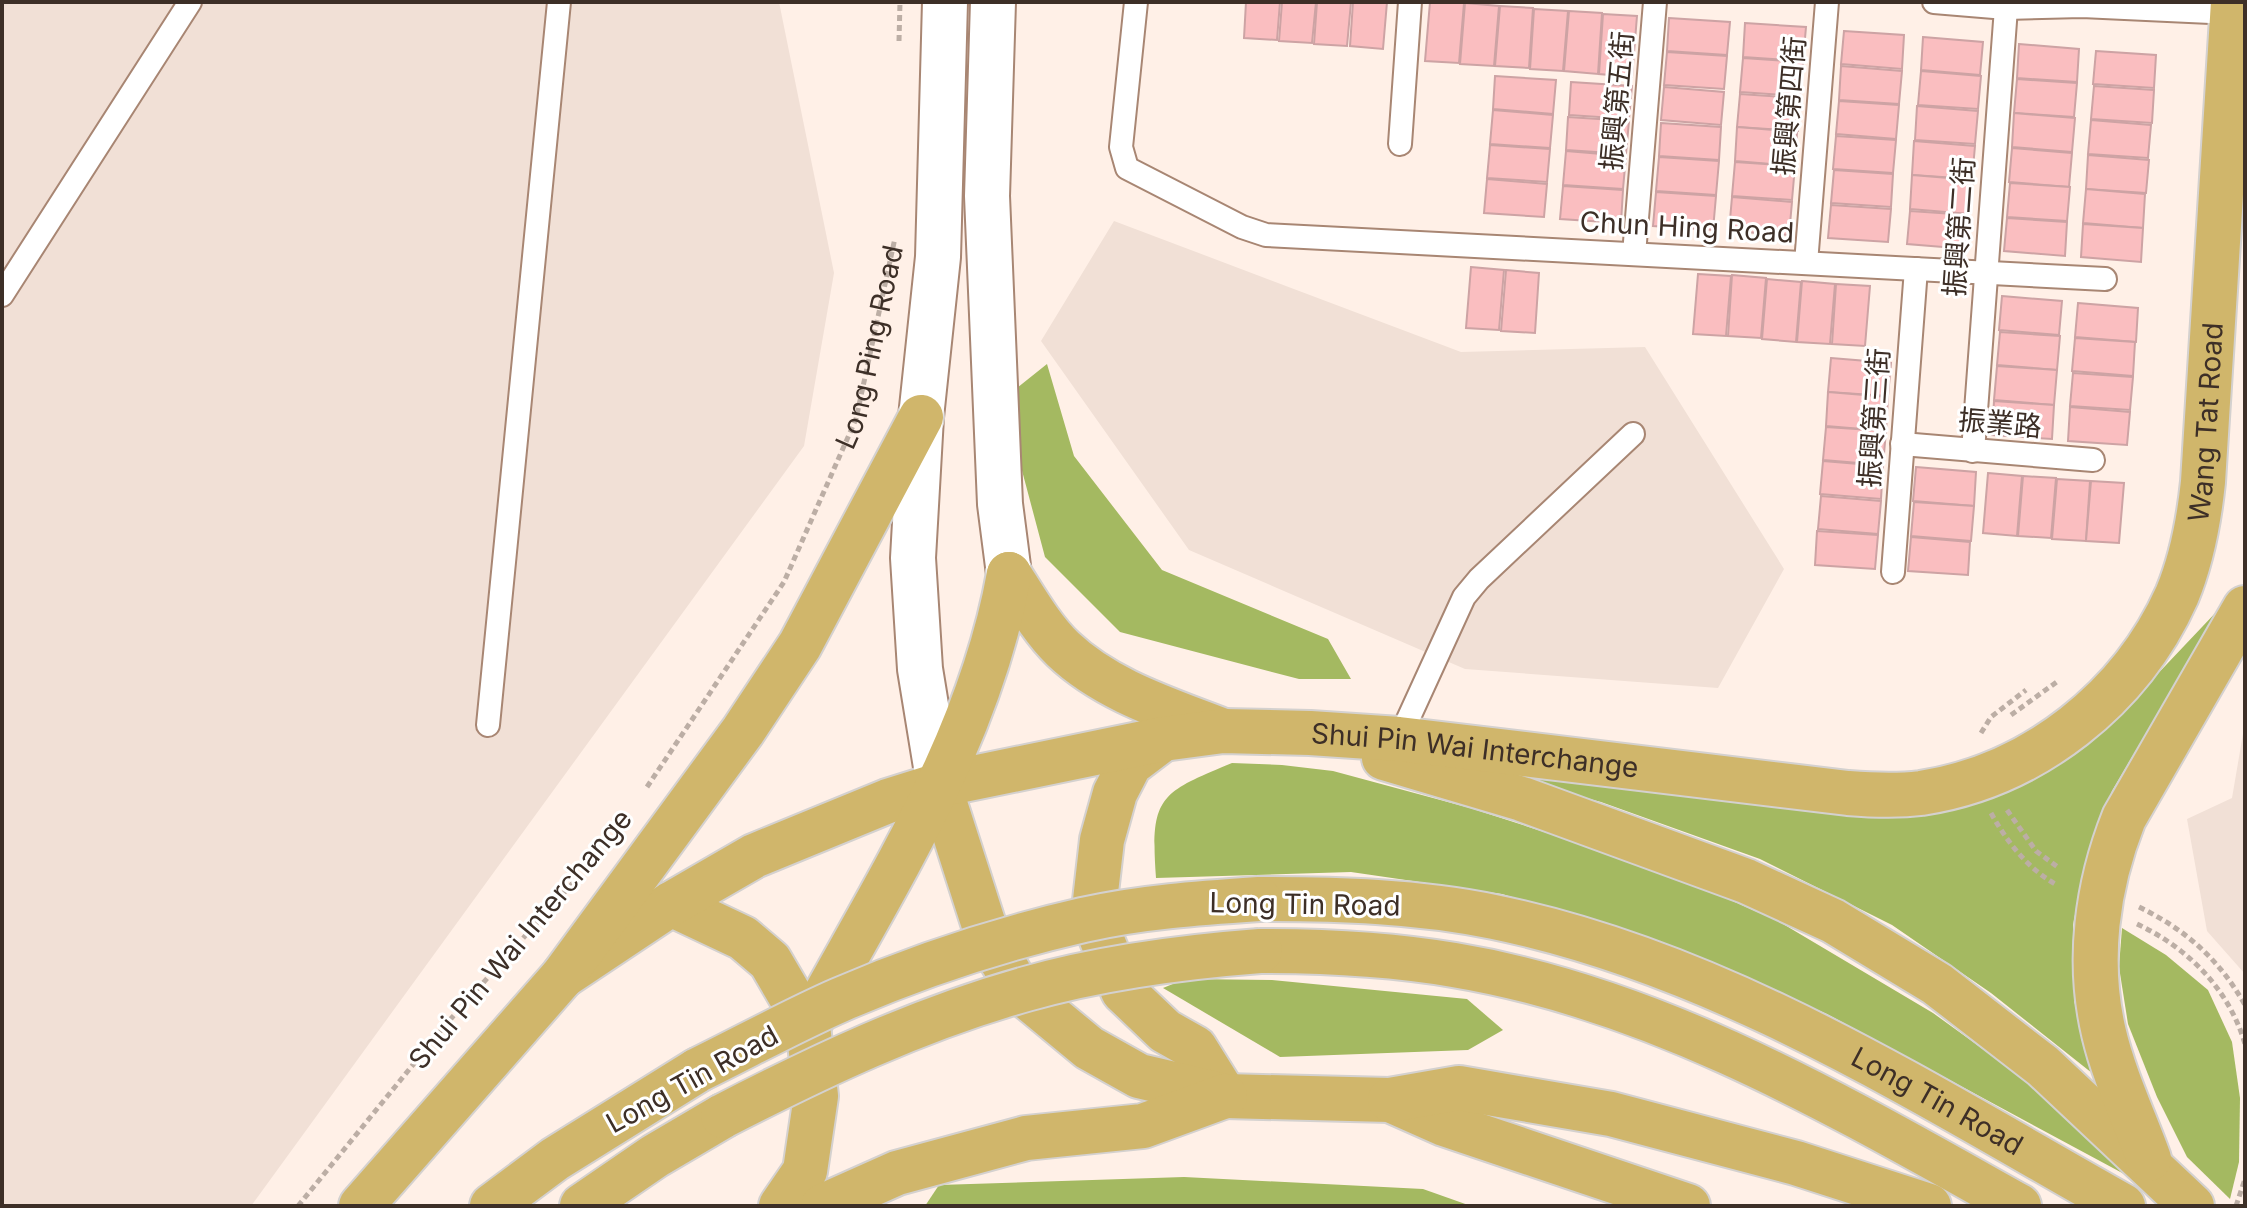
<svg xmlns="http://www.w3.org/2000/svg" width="2247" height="1208" viewBox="0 0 2247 1208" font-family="Inter,'Noto Sans TC',sans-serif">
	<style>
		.built { fill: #f1e0d6 }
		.forest { fill: #a4b961 }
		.building { fill: #fabec0; stroke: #cda3a4; stroke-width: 2 }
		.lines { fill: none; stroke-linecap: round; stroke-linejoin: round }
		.service-casing { stroke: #a88673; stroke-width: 26 }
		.secondary-casing { stroke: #a88673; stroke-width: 48 }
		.primary-casing { stroke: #d4d1cf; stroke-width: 48 }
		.path { stroke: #bcaea5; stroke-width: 5; stroke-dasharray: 6 4; stroke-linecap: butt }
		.service { stroke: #fff; stroke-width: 22 }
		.secondary { stroke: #fff; stroke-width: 44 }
		.primary { stroke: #d0b66b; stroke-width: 44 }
		.primary-bridge-casing { stroke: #d4d1cf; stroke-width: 48; stroke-linecap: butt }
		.primary-bridge { stroke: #d0b66b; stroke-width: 44 }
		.labels { text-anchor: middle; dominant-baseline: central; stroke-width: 6; stroke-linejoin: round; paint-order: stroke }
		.street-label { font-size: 28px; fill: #3d2f27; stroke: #fff }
	</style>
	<rect width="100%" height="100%" fill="#fff0e7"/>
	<!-- built -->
	<g class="built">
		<polygon points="2,2 779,2 834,273 804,446 251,1206 2,1206"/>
		<polygon points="1114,221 1461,352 1645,347 1784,569 1718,688 1465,669 1189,550 1041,341"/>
		<polygon points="2245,722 2245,974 2207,931 2187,819 2232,798"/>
	</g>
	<!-- forest -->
	<g class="forest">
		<polygon points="1047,364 1074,456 1162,570 1328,639 1351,679 1299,679 1120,632 1045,557 1003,399"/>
		<polygon points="2220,608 2112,791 2084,868 2073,925 2074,1001 2097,1077 1991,993 1892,925 1760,859 1601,802 1464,765 1777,804 1934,813 2016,788 2113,721"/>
		<path d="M1232 763 1282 765 1333 771 1470 808 1662 870 1778 921 1933 1013 2048 1096 2152 1189 1827 1014 1658 941 1502 894 1351 872 1156 878C1150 796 1160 793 1232 763Z"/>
		<polygon points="2122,928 2166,955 2208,990 2232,1042 2240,1098 2239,1162 2230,1199 2187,1157 2157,1097 2128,1024 2119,967"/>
		<polygon points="1185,979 1272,980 1467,999 1503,1030 1468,1050 1280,1057 1163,988"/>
		<polygon points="1184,1177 1423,1189 1471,1206 925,1206 939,1185"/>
	</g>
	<!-- building -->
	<g class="building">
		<polygon points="1246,2 1280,2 1277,40 1244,38"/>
		<polygon points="1282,2 1316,2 1312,43 1279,41"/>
		<polygon points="1317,2 1351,2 1347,46 1314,44"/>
		<polygon points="1353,2 1387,2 1383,49 1350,46"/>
		<polygon points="1430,2 1464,3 1459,63 1425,61"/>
		<polygon points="1465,3 1499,6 1494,66 1460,64"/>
		<polygon points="1500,6 1533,8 1529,68 1495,66"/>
		<polygon points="1534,9 1568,11 1563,71 1530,69"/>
		<polygon points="1569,11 1602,13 1598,74 1564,71"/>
		<polygon points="1603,14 1637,16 1632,77 1599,74"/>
		<polygon points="1669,18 1730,22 1727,55 1667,51"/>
		<polygon points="1745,23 1806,27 1803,61 1743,57"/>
		<polygon points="1844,31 1904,35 1902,69 1841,64"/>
		<polygon points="1923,37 1983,42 1980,75 1921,70"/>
		<polygon points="2019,44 2079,49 2077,82 2017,78"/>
		<polygon points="2096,51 2156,55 2154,88 2093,84"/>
		<polygon points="1667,52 1727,56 1724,89 1664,85"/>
		<polygon points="1743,58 1803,62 1800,96 1740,92"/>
		<polygon points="1841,66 1902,71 1899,104 1839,100"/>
		<polygon points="1921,71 1981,76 1978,109 1918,105"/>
		<polygon points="1495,76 1556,80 1553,114 1493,109"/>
		<polygon points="2017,79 2077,83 2074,117 2014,113"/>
		<polygon points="1571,82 1632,86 1629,119 1569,115"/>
		<polygon points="2094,86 2154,90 2152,123 2091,119"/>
		<polygon points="1664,87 1724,92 1721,125 1661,120"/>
		<polygon points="1740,94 1800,98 1798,131 1737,127"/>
		<polygon points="1839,101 1899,105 1896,139 1836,134"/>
		<polygon points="1917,106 1978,111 1975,144 1915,140"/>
		<polygon points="1493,110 1553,115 1550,148 1490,144"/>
		<polygon points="2014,113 2075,118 2072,152 2012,147"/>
		<polygon points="1568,117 1629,121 1626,154 1566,150"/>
		<polygon points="2091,120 2151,125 2148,158 2088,154"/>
		<polygon points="1661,123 1721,127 1719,160 1659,156"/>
		<polygon points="1737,127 1797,132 1795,166 1735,161"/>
		<polygon points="1836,136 1896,140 1893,173 1833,169"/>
		<polygon points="1914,141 1975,146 1972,179 1912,175"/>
		<polygon points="1490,145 1550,149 1547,182 1487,178"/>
		<polygon points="2012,148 2072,153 2069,187 2009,182"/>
		<polygon points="1566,151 1626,156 1623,189 1563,185"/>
		<polygon points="2088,155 2149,160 2146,193 2086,189"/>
		<polygon points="1659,157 1719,161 1716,195 1656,191"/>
		<polygon points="1735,162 1795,166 1792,200 1732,196"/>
		<polygon points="1834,170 1893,174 1891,207 1831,203"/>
		<polygon points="1912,175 1973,180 1970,214 1910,209"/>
		<polygon points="1487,179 1547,184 1544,217 1484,213"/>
		<polygon points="2010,183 2070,187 2067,221 2007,217"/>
		<polygon points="1563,186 1623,190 1621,223 1560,219"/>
		<polygon points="2086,189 2145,194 2143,228 2083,223"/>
		<polygon points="1656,192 1716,196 1713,230 1653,226"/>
		<polygon points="1732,197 1792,202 1789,235 1729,231"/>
		<polygon points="1831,205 1891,209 1888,242 1828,238"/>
		<polygon points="1910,211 1969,215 1967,249 1907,244"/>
		<polygon points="2007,218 2067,222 2065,256 2004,251"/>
		<polygon points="2083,224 2143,228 2141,262 2081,257"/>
		<polygon points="1471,267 1504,270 1499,330 1466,328"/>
		<polygon points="1506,270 1539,273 1535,333 1501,331"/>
		<polygon points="1698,274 1731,276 1726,336 1693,334"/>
		<polygon points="1732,275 1766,278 1761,338 1728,336"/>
		<polygon points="1767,279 1801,282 1796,342 1762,339"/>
		<polygon points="1802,281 1835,284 1830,344 1797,342"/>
		<polygon points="1836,284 1870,286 1865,346 1832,344"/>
		<polygon points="2002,296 2062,301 2059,335 1999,330"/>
		<polygon points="2078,303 2138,308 2136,342 2075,337"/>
		<polygon points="2000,332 2060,336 2057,370 1997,365"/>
		<polygon points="2075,338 2135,342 2133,376 2072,371"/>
		<polygon points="1831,358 1891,363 1888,396 1828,392"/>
		<polygon points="1997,366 2057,370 2054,405 1994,400"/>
		<polygon points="2073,373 2133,377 2130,410 2070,406"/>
		<polygon points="1828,392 1888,397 1886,431 1826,426"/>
		<polygon points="1994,401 2054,405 2052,439 1992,435"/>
		<polygon points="2070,407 2130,412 2127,445 2068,441"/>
		<polygon points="1826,427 1886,431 1883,465 1823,460"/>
		<polygon points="1823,461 1883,466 1881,499 1820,494"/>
		<polygon points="1916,467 1976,472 1974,506 1913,501"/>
		<polygon points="1988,473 2022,476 2017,536 1983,533"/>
		<polygon points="2023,476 2056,478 2051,538 2018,536"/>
		<polygon points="2057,479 2090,481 2086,541 2052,539"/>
		<polygon points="2091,481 2124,483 2119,543 2086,541"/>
		<polygon points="1821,496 1881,501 1878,534 1818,529"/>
		<polygon points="1914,502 1974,506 1971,541 1911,536"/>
		<polygon points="1817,531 1878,535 1875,569 1815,565"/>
		<polygon points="1911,537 1970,542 1968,575 1908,571"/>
	</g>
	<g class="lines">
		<!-- service casing -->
		<g class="service-casing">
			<g id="service">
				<polyline points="1136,2 1121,147 1127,168 1242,227 1266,235 2105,279"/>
				<polyline points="1934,2 2006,8 2082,6 2232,13"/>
				<polyline points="1400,144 1410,2"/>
				<polyline points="1634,254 1655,2"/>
				<polyline points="1806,263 1827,2"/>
				<polyline points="2,295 190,2"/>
				<polyline points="1902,444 2093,460"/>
				<polyline points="1973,451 2006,8"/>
				<polyline points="1893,572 1916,269"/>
				<polyline points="488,725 559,2"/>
				<polyline points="1399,739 1464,597 1479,579 1633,434"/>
			</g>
		</g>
		<!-- secondary casing -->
		<g class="secondary-casing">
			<g id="secondary">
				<polyline points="993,2 987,196 1000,504 1009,574"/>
				<polyline points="939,785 920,669 913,558 921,417 938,257 945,2"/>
			</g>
		</g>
		<!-- primary casing -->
		<g class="primary-casing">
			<g id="primary">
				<path d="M1009 574C1025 599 1042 629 1063 649 1106 690 1167 709 1221 730"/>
				<polyline points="1163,739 1130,764 1115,793 1102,840 1093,918 1123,991 1165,1031 1195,1048 1225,1096"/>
				<polyline points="1384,758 1522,799 1746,881 1833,921 1937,984 2043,1066 2192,1206"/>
				<polyline points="939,785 988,938 1020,991 1089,1048 1139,1076 1225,1096 1390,1100 1444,1124 1688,1206"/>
				<path id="s2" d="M1259 899C1337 899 1417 901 1494 917 1723 964 1922 1093 2123 1206"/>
				<polyline points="671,904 743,938 770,961 808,1026 816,1096 805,1171 781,1206"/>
				<path d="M1260 951C1325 951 1389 954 1454 965 1659 999 1840 1106 2019 1206"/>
				<path id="s3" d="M563 976 671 904 754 856 888 801 939 785 1163 739 1223 731 1310 733 1399 739 1848 793C1873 795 1897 796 1921 793 2033 776 2131 698 2177 595 2192 559 2199 520 2203 482L2233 2"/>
				<path d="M808 1026C887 881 980 739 1009 574"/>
				<polyline points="1390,1100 1459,1088 1611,1114 1796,1163 1929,1206"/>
				<path d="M2149 1159C2134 1118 2114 1076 2104 1033 2087 961 2097 886 2124 818L2245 608"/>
				<polyline points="361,1206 563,976 743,731 800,645 921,417"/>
				<polyline points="492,1206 555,1159 698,1070"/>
				<polyline points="582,1206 655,1156 723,1116"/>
				<polyline points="823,1206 897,1173 1026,1138 1143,1126 1225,1096"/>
			</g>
		</g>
		<!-- path -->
		<g class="path">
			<polyline points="899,41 900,2"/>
			<polyline points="2011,715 2058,681"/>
			<polyline points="1981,733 1991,717 2026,690"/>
			<path id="s1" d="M647 787 784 582 856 419 895 238"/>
			<polyline points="2007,810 2036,851 2059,868"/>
			<path d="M1991 813C2007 842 2028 869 2057 885"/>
			<path d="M2139 907C2186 930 2219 959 2245 1005"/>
			<path d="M2137 924C2188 948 2229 989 2245 1044"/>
			<polyline points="298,1206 447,1023 596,857"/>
			<polyline points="2236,1206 2245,1179"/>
		</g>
		<!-- service -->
		<use href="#service" class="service"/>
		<!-- secondary -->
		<use href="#secondary" class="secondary"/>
		<!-- primary -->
		<use href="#primary" class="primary"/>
		<!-- primary-bridge casing -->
		<g class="primary-bridge-casing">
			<g id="primary-bridge">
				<path d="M698 1070C745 1047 792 1021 840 1000 918 966 1000 939 1083 920 1141 907 1200 903 1259 899"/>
				<path d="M723 1116C820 1066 919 1019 1026 989 1103 967 1181 957 1260 951"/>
			</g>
		</g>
		<!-- primary-bridge -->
		<use href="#primary-bridge" class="primary-bridge"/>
	</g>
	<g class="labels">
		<!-- street labels -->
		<g class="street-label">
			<text transform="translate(1617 101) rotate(-85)">振興第五街</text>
			<text transform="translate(1789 106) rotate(-85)">振興第四街</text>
			<text transform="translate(1687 227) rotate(3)">Chun Hing Road</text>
			<text transform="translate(1959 227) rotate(-86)">振興第二街</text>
			<text stroke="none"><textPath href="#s1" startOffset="498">Long Ping Road</textPath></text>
			<text transform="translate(1874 418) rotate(-86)">振興第三街</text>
			<text stroke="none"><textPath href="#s3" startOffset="1928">Wang Tat Road</textPath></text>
			<text transform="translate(2000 423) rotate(5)">振業路</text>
			<text stroke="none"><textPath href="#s3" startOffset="966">Shui Pin Wai Interchange</textPath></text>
			<text transform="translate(1305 904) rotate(1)">Long Tin Road</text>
			<text transform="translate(520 939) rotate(-50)">Shui Pin Wai Interchange</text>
			<text transform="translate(692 1079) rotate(-29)">Long Tin Road</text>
			<text stroke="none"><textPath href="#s2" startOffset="718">Long Tin Road</textPath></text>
		</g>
	</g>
	<!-- border -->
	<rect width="2247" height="1208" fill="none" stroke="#3d2f27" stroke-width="8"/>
</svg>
